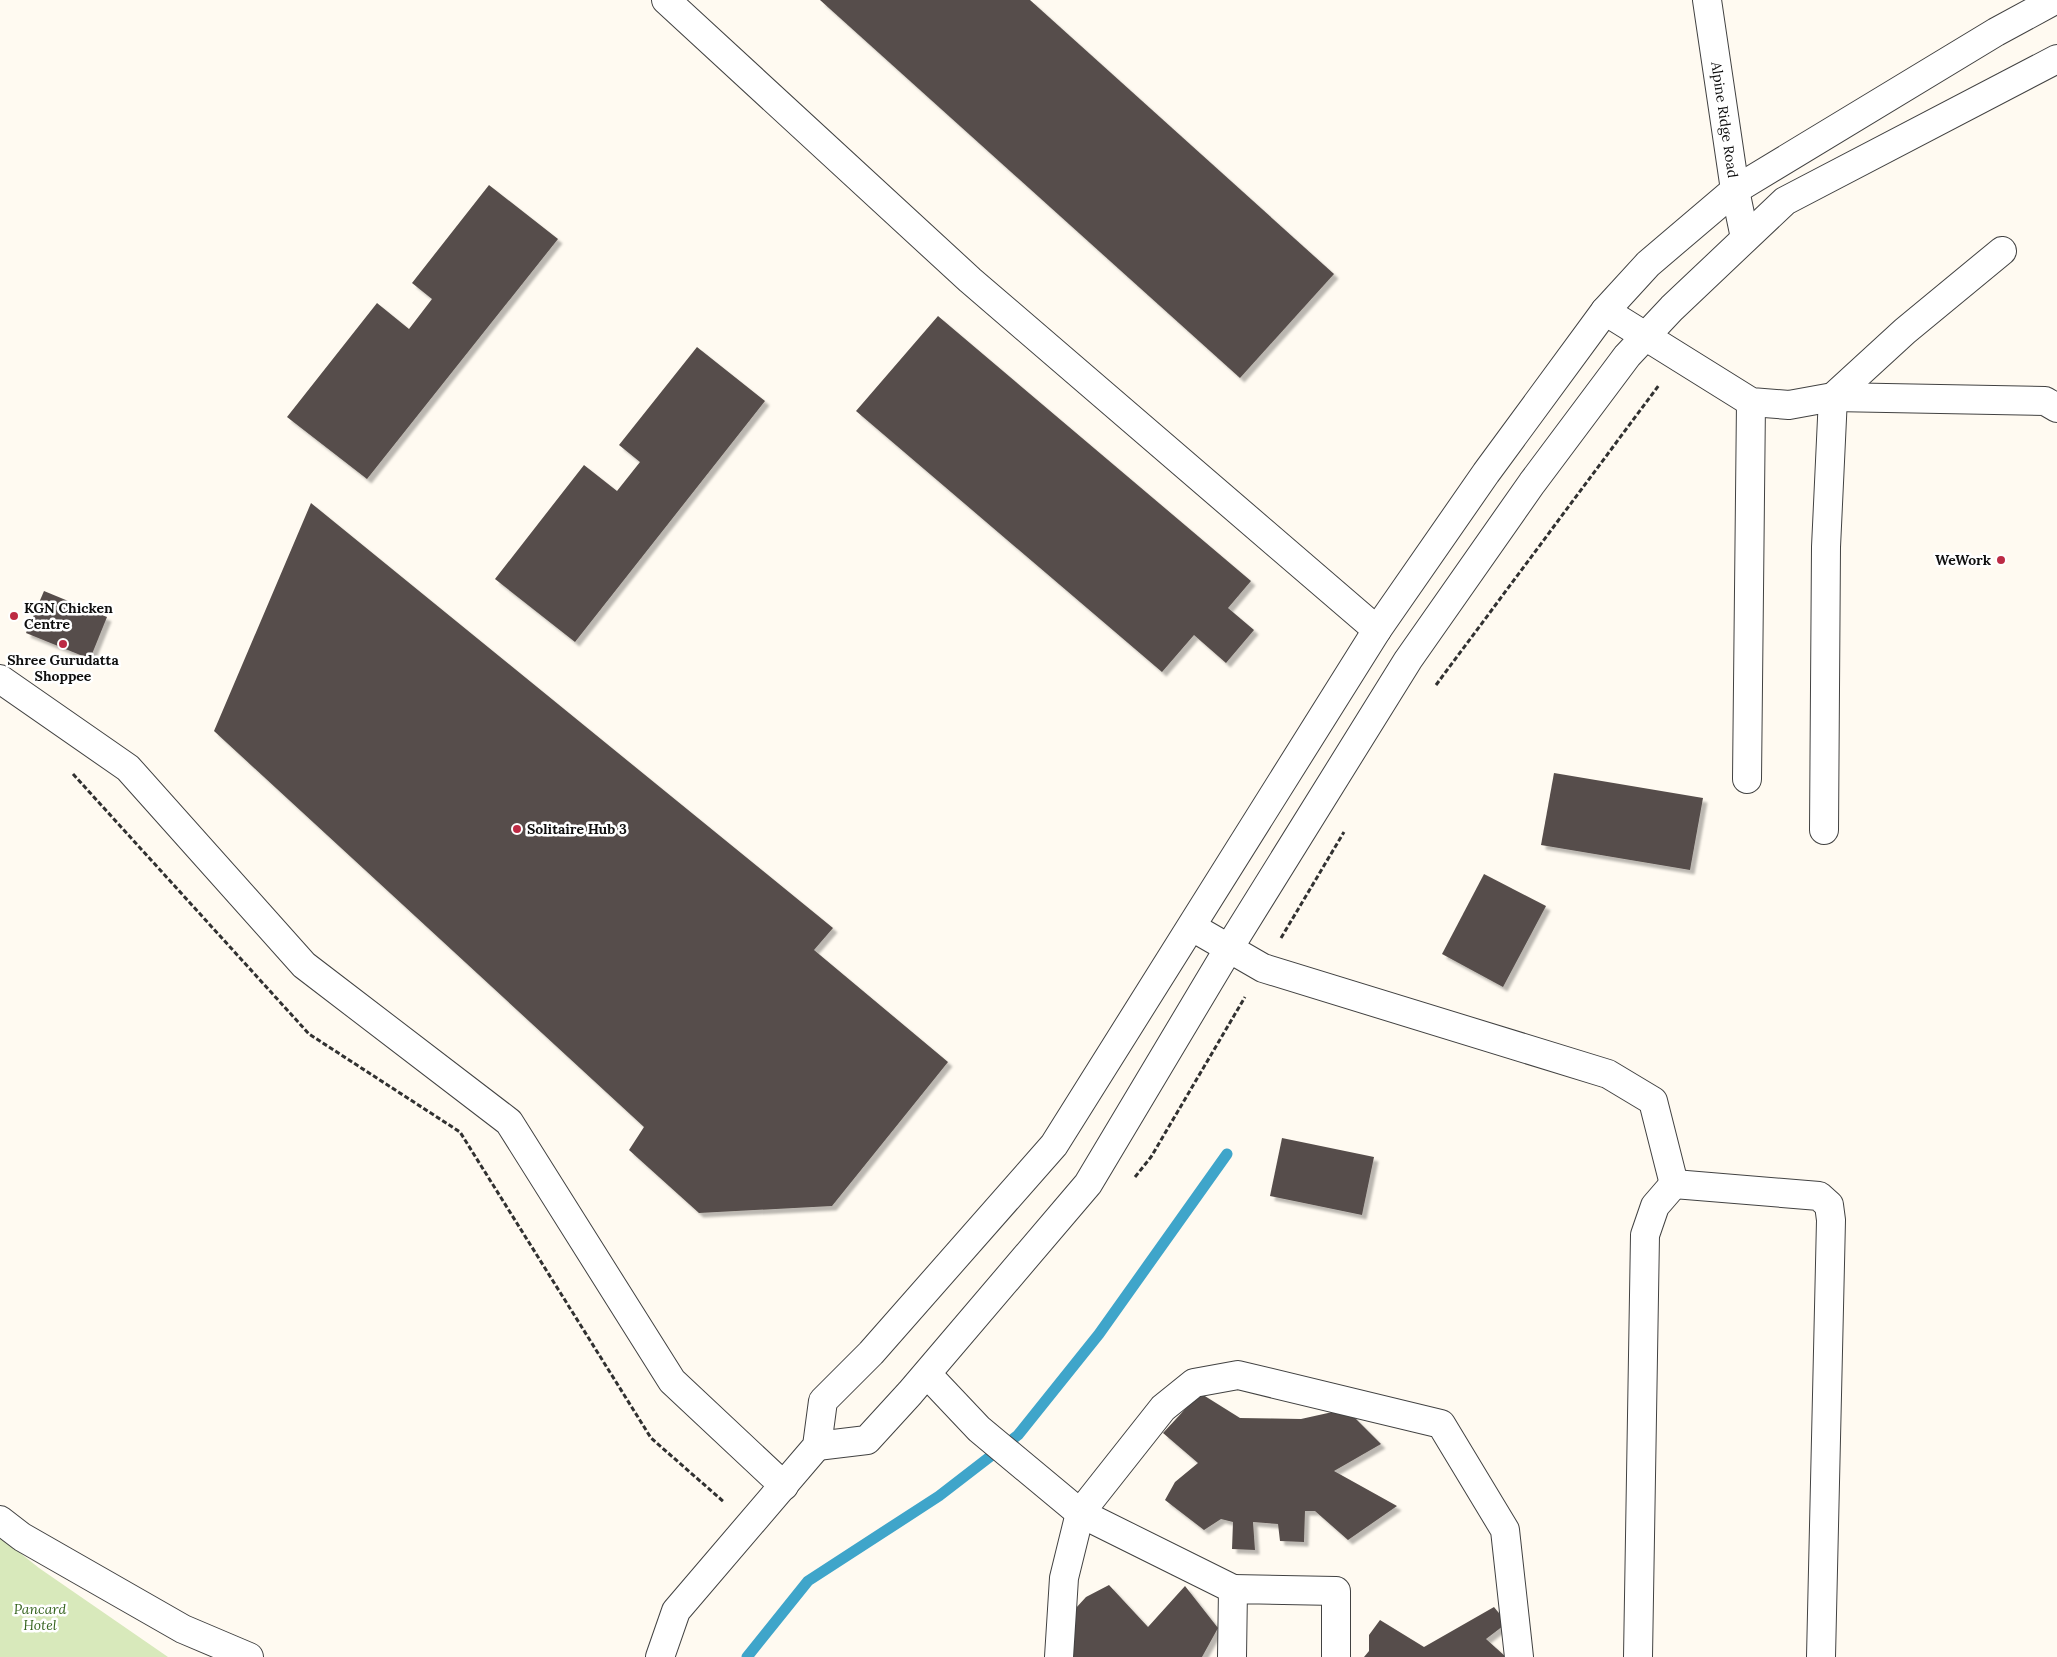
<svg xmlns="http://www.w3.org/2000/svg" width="2057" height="1657" viewBox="0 0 2057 1657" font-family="Lora,serif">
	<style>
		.green { fill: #d8e9bb }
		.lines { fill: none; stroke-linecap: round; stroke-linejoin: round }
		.stream { stroke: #3fa5ca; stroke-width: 11 }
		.building { fill: #574e4b; filter: url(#shadow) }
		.minor-casing { stroke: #424242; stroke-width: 30 }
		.path { stroke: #313131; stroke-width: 3; stroke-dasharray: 5 2.5; stroke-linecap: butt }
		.minor { stroke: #fff; stroke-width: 28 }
		.poi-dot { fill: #bc2a44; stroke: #fff; stroke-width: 2 }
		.labels { text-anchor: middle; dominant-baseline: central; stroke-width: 5; stroke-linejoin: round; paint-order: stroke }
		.street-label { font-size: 14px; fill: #0f0f0f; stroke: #fff }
		.poi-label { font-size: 14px; font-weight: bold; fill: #0f0f0f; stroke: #fff; text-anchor: start }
		.park-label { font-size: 14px; font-style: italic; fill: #376520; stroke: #fff }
	</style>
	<defs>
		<filter id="shadow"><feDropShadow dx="4.5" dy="4.5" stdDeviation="1" flood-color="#0004"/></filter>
	</defs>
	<rect width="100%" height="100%" fill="#fffaf1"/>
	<!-- green -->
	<polygon class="green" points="0,1537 39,1568 168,1657 0,1657"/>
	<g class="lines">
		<!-- stream -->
		<polyline class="stream" points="747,1657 808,1581 939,1496 1018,1435 1099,1334 1227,1154"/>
	</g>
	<!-- building -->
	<g class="building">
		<polygon points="820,0 1030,0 1334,274 1240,378"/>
		<polygon points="489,185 558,239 367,479 287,417 377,303 409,329 432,299 412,283"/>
		<polygon points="938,316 1251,581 1228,608 1254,630 1226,663 1194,635 1162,672 856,411"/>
		<polygon points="697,347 765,401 575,642 495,579 584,465 617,491 640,462 619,445"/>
		<polygon points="311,503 833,928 814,950 948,1062 832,1206 699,1213 629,1150 644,1127 214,731"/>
		<polygon points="44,591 107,617 90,659 26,633"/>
		<polygon points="1554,773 1703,798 1690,870 1541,845"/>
		<polygon points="1484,874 1546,906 1503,987 1442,954"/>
		<polygon points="1282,1138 1374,1157 1362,1215 1270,1196"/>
		<polygon points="1200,1393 1240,1418 1301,1419 1346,1409 1381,1444 1334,1471 1397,1506 1348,1540 1315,1511 1305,1511 1304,1542 1280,1541 1278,1524 1253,1522 1255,1550 1232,1549 1233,1522 1221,1519 1204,1530 1165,1500 1175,1482 1198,1463 1163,1433"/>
		<polygon points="1109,1585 1148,1627 1185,1586 1218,1628 1202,1657 1065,1657 1065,1620 1086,1597"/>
		<polygon points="1494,1607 1507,1623 1486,1639 1506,1657 1364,1657 1369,1651 1369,1635 1380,1620 1424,1647"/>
	</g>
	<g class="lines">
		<!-- minor casing -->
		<g class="minor-casing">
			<g id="minor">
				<polyline points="666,0 970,280 1377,630"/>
				<path id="s1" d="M1707 0 1735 190 1745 238"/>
				<polyline points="1605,311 1751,402 1789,405 1833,397 2045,401 2057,408"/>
				<polyline points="0,679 128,768 304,965 509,1122 672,1381 784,1486"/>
				<polyline points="1747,779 1751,402"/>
				<polyline points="1824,830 1826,547 1833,397 1905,331 2002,251"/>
				<polyline points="1192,927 1263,968 1608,1074 1653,1101 1674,1184"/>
				<polyline points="1674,1184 1819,1196 1829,1205 1831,1220 1821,1657"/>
				<polyline points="927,1374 979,1429 1080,1513 1233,1589"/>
				<polyline points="817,1446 867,1440 910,1393 1088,1184 1229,948 1408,660 1532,483 1627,356 1672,308 1785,201 2057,59"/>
				<polyline points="0,1520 22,1537 183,1629 249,1657"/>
				<polyline points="660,1657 676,1611 817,1446 823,1401 871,1353 1054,1145 1377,630 1486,473 1605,311 1648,264 1735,190 1996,32 2055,0"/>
				<polyline points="1059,1657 1064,1578 1080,1513 1163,1408 1194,1383 1238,1375 1441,1424 1505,1530 1519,1657"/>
				<polyline points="1232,1657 1233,1589 1336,1591 1336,1657"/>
				<polyline points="1638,1657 1645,1235 1655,1206 1674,1184"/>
			</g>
		</g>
		<!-- path -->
		<g class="path">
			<polyline points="1436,685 1659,385"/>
			<polyline points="73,774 309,1034 460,1132 651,1438 724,1502"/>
			<polyline points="1281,938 1344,832"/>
			<polyline points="1135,1177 1151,1157 1245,997"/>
		</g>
		<!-- minor -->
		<use href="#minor" class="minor"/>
	</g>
	<!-- markers -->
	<g class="poi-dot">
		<circle cx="2001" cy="560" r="5"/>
		<circle cx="14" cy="616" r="5"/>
		<circle cx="63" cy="644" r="5"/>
		<circle cx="517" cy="829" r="5"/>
	</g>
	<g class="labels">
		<!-- street labels -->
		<g class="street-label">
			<text stroke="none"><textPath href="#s1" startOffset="121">Alpine Ridge Road</textPath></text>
		</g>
		<!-- poi labels -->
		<g class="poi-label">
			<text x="1991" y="560" text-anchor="end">WeWork</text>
			<text x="24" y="608">KGN Chicken<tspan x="24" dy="16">Centre</tspan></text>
			<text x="63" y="660" text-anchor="middle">Shree Gurudatta<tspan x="63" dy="16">Shoppee</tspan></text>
			<text x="527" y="829">Solitaire Hub 3</text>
		</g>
		<!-- park labels -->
		<g class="park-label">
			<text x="40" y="1609">Pancard<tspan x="40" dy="16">Hotel</tspan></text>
		</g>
	</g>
</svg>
